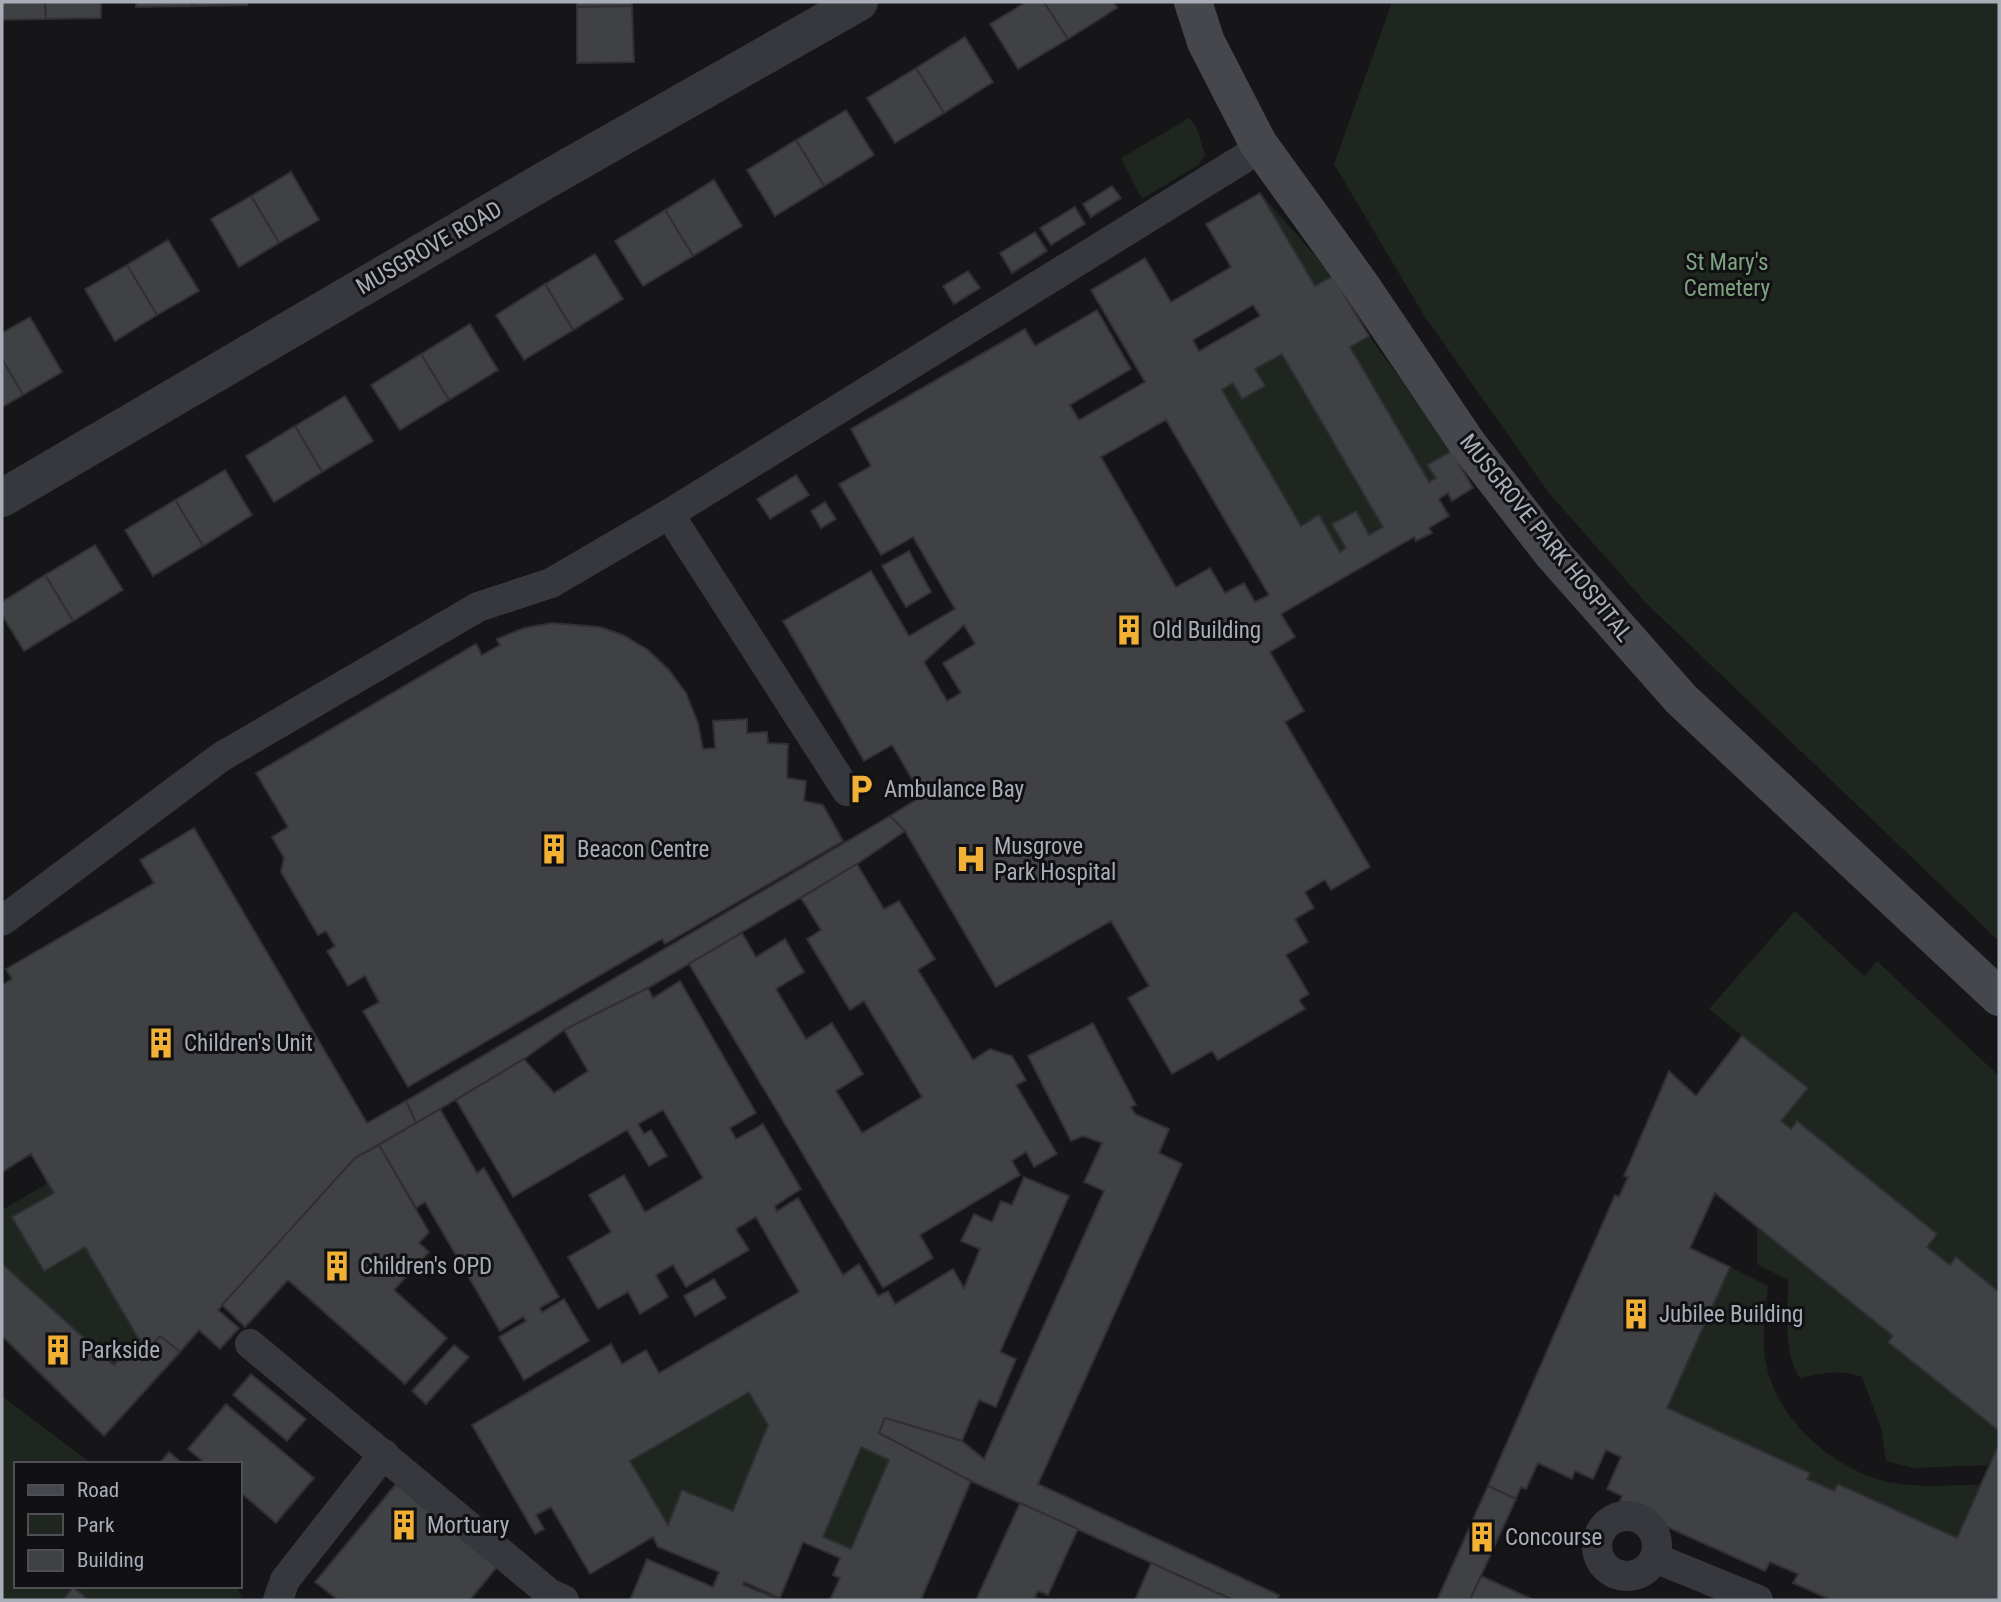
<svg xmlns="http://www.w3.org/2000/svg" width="2001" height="1602" viewBox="0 0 2001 1602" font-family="'Roboto Condensed',sans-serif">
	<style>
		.green { fill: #1e261f }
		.building { fill: #404145; stroke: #303034; stroke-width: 2; fill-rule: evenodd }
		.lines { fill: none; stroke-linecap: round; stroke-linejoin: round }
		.lane { stroke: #37383d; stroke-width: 30 }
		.street { stroke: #37383d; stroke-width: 38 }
		.secondary { stroke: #45474d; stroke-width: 38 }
		.labels { text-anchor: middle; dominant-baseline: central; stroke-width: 6; stroke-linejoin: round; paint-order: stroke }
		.street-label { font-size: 23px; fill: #a8adb8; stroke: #111113 }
		.park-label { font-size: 23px; fill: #7fa381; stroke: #111113 }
		.poi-label { font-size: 23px; fill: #a8adb8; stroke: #111113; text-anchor: start }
	</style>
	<rect width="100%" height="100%" fill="#161618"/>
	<!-- green -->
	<g class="green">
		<polygon points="1392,2 1999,2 1999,941 1645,602 1549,493 1425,317 1334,164"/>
		<polygon points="1189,118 1196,126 1205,155 1198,165 1142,199 1121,158"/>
		<polygon points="1260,193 1333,276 1315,286"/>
		<polygon points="1369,336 1452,451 1427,465 1436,478 1429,482 1350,347"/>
		<polygon points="1282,354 1383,527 1369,535 1356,511 1333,524 1346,548 1340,552 1301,526 1222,390"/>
		<polygon points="1795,911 1864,976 1877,961 1999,1076 1999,1292 1957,1258 1950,1265 1927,1247 1937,1234 1798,1121 1791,1129 1781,1121 1807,1088 1709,1009"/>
		<polygon points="48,1183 54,1193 12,1217 44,1271 85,1247 138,1338 114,1365 2,1264 2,1210"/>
		<path d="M1757 1227 1893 1336 1889 1342 1999 1431V1444L1990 1465 1914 1468 1886 1461 1881 1428 1862 1377C1841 1369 1822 1373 1800 1378 1782 1353 1788 1309 1788 1280L1757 1264Z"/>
		<path d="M1730 1267 1768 1286C1766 1305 1763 1325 1764 1345 1765 1405 1819 1459 1874 1478 1907 1489 1946 1485 1980 1485L1957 1538 1838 1484 1834 1491 1807 1479 1810 1473 1667 1408Z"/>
		<polygon points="749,1392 768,1425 733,1511 682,1490 668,1525 630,1461"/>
		<polygon points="2,1396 92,1464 16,1464 16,1586 236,1586 243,1600 2,1600"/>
		<polygon points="861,1447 889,1460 851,1549 823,1537"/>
	</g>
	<!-- building -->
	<g class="building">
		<polygon points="2,2 45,2 46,19 2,20"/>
		<polygon points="45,2 101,2 101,18 46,19"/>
		<polygon points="136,2 192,2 192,6 136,7"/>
		<polygon points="192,2 247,2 247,5 192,6"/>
		<polygon points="577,2 632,2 632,6 577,7"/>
		<polygon points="1026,2 1044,2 1068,39 1018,69 990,24"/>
		<polygon points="1044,2 1113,2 1117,8 1068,39"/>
		<polygon points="632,6 634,62 577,63 577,7"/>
		<polygon points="965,37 993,82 944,113 916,68"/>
		<polygon points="916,68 944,113 895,143 867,98"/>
		<polygon points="846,110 874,155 824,186 796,140"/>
		<polygon points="796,140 824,186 775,216 747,170"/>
		<polygon points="291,172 319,220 279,243 251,196"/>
		<polygon points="714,180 742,226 693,256 665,210"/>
		<polygon points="1112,186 1121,198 1091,217 1083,204"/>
		<path d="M1260 193 1315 286 1333 276 1369 336 1350 347 1429 482 1436 478 1427 465 1452 451 1473 488 1452 501 1448 493 1439 499 1449 516 1429 528 1432 533 1416 541 1414 537 1281 614 1295 637 1270 652 1304 711 1285 722 1370 867 1331 890 1325 880 1305 892 1314 908 1295 919 1308 942 1286 955 1309 994 1299 1000 1305 1009 1218 1060 1212 1051 1172 1074 1128 998 1149 986 1111 921 996 987 905 831 890 816 922 796 892 745 864 761 783 621 871 571 909 636 955 609 913 537 881 555 839 484 871 466 851 429 1025 329 1035 346 1097 310 1131 369 1070 405 1079 420 1145 382 1091 290 1145 258 1171 302 1231 267 1206 224ZM1253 305 1260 316 1199 351 1193 340ZM1282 354 1383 527 1369 535 1356 511 1332 524 1346 548 1340 552 1319 515 1301 526 1222 390 1233 383 1242 399 1265 386 1255 369ZM1166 420 1269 595 1255 602 1244 583 1225 593 1210 568 1176 587 1101 457ZM964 625 975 644 943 663 961 693 947 701 924 662Z"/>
		<polygon points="251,196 279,243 239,267 211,219"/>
		<polygon points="1075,207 1085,224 1051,245 1040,228"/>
		<polygon points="665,210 693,256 643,286 615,241"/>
		<polygon points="1035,232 1047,251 1012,273 1000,253"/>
		<polygon points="168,240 199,291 157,315 127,265"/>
		<polygon points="595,254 623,299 573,330 545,284"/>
		<polygon points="127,265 157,315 115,341 85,289"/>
		<polygon points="968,271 980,288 954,304 943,286"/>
		<polygon points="545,284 573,330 524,360 496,315"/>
		<polygon points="30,317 62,372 23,395 2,359 2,333"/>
		<polygon points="470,324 498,370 449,400 421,354"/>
		<polygon points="421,354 449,400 400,430 371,385"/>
		<polygon points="2,359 23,395 2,407"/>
		<polygon points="345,396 373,441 322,472 295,426"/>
		<polygon points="295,426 322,472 274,502 246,456"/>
		<polygon points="225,470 252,515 203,546 175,500"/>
		<polygon points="796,475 809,495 770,519 757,499"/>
		<polygon points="175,500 203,546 153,576 125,530"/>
		<polygon points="825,502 836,519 821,528 811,511"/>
		<polygon points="95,545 123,590 73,621 45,575"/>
		<polygon points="909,551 931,592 906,607 882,566"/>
		<polygon points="45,575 73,621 24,651 2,615 2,602"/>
		<polygon points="552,623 600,627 623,635 648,650 669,670 686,693 698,723 703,749 715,748 713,721 747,719 747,733 767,732 768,743 788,744 787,778 806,781 804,801 823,805 843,841 665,944 662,939 408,1087 363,1011 379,1002 365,976 348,986 327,951 335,946 326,931 318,935 281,872 284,858 272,837 288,827 256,773 476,644 482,655 500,645 497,640 497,639 524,628"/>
		<polygon points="890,816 905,831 857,864 648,988 564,1030 524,1059 416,1123 406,1101"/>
		<polygon points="194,828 367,1123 406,1101 416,1123 355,1158 218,1310 239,1328 220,1349 199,1330 180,1352 160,1336 149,1348 138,1338 85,1247 44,1271 12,1217 54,1193 31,1154 2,1172 2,985 12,979 6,969 154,883 140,860"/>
		<polygon points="857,864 884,909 899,901 935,959 918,970 973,1060 990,1049 1012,1056 1026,1080 1016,1085 1057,1154 1034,1167 1026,1152 1012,1161 1020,1175 920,1235 933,1258 883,1288 689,964 742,933 756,957 785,939 804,972 776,989 806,1039 832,1023 863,1074 836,1091 862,1133 922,1097 864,1001 850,1010 807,939 821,930 801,898"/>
		<path d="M680 981 756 1113 730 1128 736 1139 763 1124 801 1189 775 1206 777 1211 798 1198 843 1275 859 1264 878 1296 888 1291 895 1304 953 1269 964 1288 980 1249 961 1241 974 1214 992 1222 1001 1201 1012 1205 1024 1177 1069 1196 1000 1352 1016 1359 996 1407 979 1400 962 1441 885 1418 879 1433 971 1481 921 1600H830L840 1578 833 1575 840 1558 803 1542 780 1598 744 1582 743 1585 780 1600H630L647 1559 713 1587 719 1572 658 1547 653 1537 590 1574 551 1507 536 1515 544 1529 535 1534 472 1425 611 1344 622 1364 646 1350 659 1373 799 1292 756 1217 736 1229 749 1250 686 1287 673 1265 656 1275 668 1297 640 1314 628 1292 598 1309 568 1257 611 1232 589 1195 624 1175 645 1212 703 1178 663 1110 638 1124 644 1134 651 1130 667 1156 649 1166 627 1130 513 1197 456 1100 524 1059 554 1093 588 1071 564 1030 648 988 653 998ZM749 1392 768 1425 733 1511 682 1490 668 1525 630 1461ZM861 1447 889 1460 851 1549 823 1537Z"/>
		<polygon points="1093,1023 1136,1105 1131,1107 1135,1114 1169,1129 1159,1153 1182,1164 1038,1484 1279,1595 1277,1600 1233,1600 971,1481 879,1433 885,1418 962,1441 984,1459 1104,1191 1084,1182 1102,1143 1083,1136 1071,1141 1028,1056"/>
		<polygon points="1742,1036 1808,1088 1781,1121 1791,1129 1797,1121 1937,1234 1927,1247 1950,1265 1956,1257 1999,1292 1999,1431 1888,1342 1893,1336 1715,1193 1690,1248 1730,1267 1667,1408 1810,1473 1807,1479 1834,1491 1838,1484 1957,1538 1999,1444 1999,1600 1831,1600 1793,1583 1798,1574 1770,1562 1765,1571 1618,1505 1622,1496 1607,1489 1621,1457 1606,1450 1593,1479 1575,1471 1572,1479 1538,1463 1526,1489 1521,1487 1516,1499 1488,1486 1615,1195 1619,1197 1628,1177 1624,1176 1669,1071 1696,1096"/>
		<polygon points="440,1109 477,1173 484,1168 559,1297 540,1308 542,1312 564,1299 589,1341 524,1380 499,1337 526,1321 523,1317 500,1331 425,1202 416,1208 379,1145"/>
		<polygon points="379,1145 429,1232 419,1243 429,1252 394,1290 447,1338 405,1384 288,1280 245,1327 222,1305 355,1158"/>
		<polygon points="2,1264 114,1365 138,1338 149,1348 160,1336 180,1352 104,1436 2,1336"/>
		<polygon points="714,1279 726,1298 695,1316 684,1296"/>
		<polygon points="454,1345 469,1357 426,1404 412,1391"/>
		<polygon points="251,1374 306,1419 287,1441 233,1395"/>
		<polygon points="226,1404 314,1478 276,1523 240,1492 240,1464 206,1464 188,1449"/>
		<polygon points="169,1452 183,1464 159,1464"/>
		<polygon points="396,1484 497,1567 470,1600 338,1600 315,1582"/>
		<polygon points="1488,1486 1516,1499 1470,1600 1437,1600"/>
		<polygon points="1020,1503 1078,1529 1048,1595 1038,1591 1035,1597 1042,1600 976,1600"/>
		<polygon points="1151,1563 1233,1600 1135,1600"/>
		<polygon points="1481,1576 1534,1600 1470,1600"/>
		<polygon points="73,1587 89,1600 63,1600"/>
	</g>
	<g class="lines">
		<!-- lane -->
		<g class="lane">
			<polyline points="669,514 847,791"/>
			<polyline points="2,921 221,757 478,607 551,583 669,514 1262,147"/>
			<polyline points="250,1344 549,1593 564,1600"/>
			<circle cx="1627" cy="1546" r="30"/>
			<polyline points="1655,1558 1758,1600"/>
			<polyline points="278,1600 285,1580 384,1454"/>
		</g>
		<!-- street -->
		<polyline class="street" points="2,498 544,181 859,2"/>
		<!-- secondary -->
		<polyline class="secondary" points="1193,2 1206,42 1258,143 1362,287 1467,443 1552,553 1681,699 1999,997"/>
	</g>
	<!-- icons -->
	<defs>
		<g id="building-bare" transform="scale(2.415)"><path d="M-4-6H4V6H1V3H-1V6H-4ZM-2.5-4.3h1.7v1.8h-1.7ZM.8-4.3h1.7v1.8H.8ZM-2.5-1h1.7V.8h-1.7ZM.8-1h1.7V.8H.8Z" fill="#f2b134" stroke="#111113" stroke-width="2.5" paint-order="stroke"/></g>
		<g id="parking-bare" transform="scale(2.415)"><path d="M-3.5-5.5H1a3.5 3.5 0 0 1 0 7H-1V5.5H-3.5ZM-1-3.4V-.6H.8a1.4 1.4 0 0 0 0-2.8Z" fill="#f2b134" stroke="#111113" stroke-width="2.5" paint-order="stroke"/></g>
		<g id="hospital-bare" transform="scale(2.415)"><path d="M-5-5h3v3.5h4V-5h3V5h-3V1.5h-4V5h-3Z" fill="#f2b134" stroke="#111113" stroke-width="2.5" paint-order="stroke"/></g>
	</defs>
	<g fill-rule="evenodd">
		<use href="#building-bare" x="1129" y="630"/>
		<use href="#parking-bare" x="861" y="789"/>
		<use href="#building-bare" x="554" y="849"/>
		<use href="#hospital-bare" x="971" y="859"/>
		<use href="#building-bare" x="161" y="1043"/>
		<use href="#building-bare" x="337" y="1266"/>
		<use href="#building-bare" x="1636" y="1314"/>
		<use href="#building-bare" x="58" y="1350"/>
		<use href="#building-bare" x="404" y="1525"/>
		<use href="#building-bare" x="1482" y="1537"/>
	</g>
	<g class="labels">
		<!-- street labels -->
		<g class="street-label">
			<text transform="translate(429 248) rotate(-30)">MUSGROVE ROAD</text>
			<text transform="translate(1546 538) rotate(51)">MUSGROVE PARK HOSPITAL</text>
		</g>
		<!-- park labels -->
		<g class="park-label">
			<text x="1727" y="262">St Mary's<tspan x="1727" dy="26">Cemetery</tspan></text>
		</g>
		<!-- poi labels -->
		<g class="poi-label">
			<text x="1152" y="630">Old Building</text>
			<text x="884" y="789">Ambulance Bay</text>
			<text x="994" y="846">Musgrove<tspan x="994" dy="26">Park Hospital</tspan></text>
			<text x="577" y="849">Beacon Centre</text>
			<text x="184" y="1043">Children's Unit</text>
			<text x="360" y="1266">Children's OPD</text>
			<text x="1659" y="1314">Jubilee Building</text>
			<text x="81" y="1350">Parkside</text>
			<text x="427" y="1525">Mortuary</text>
			<text x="1505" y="1537">Concourse</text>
		</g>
	</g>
	<!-- border -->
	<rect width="2001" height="1602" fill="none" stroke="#a8adb8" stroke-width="7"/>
	<!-- legend -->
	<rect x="14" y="1462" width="228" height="126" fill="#111113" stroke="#4d4f55" stroke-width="2"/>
	<rect x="28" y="1485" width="35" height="10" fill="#45474d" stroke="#4d4f55" stroke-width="2"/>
	<text x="77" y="1497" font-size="21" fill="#a8adb8">Road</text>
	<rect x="28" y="1514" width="35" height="21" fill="#1e261f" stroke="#4d4f55" stroke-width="2"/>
	<text x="77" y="1532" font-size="21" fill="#a8adb8">Park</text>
	<rect x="28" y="1550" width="35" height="21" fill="#404145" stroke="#4d4f55" stroke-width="2"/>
	<text x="77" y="1567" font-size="21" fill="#a8adb8">Building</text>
</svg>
